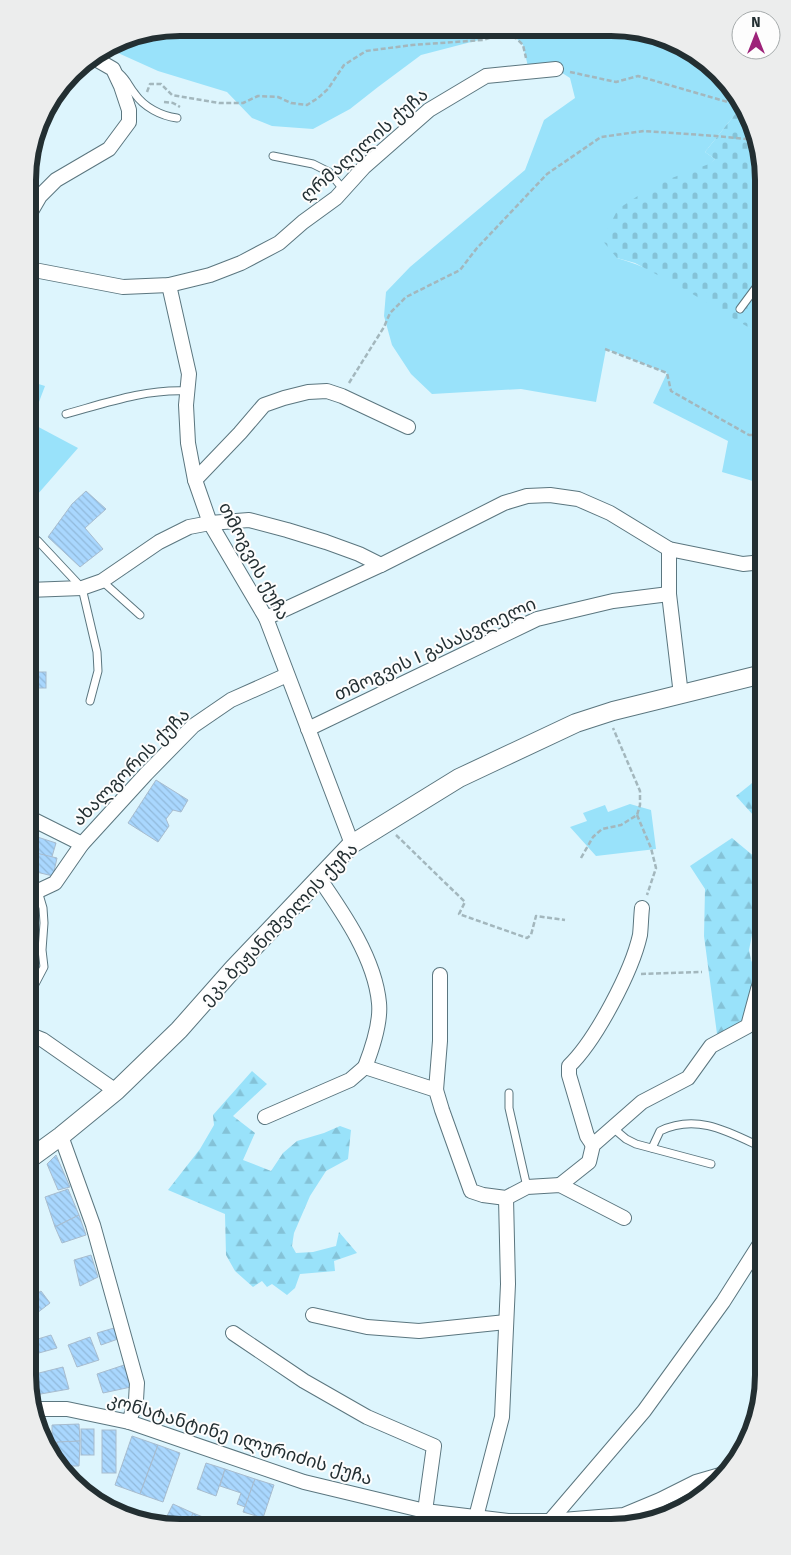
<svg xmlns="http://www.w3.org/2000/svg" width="791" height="1555" viewBox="0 0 791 1555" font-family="'Fira Sans','Noto Sans Georgian',sans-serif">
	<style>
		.green { fill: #99e2fa }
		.forest { fill: url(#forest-firs) }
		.cemetery { fill: url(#cemetery-stones) }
		.building { fill: url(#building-back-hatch); stroke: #a8bcce }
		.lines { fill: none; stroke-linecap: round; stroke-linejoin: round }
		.service-casing { stroke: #5b767f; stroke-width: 9 }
		.minor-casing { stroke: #5b767f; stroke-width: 16 }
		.tertiary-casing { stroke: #5b767f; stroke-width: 20 }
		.path { stroke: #a3b7bd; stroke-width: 2.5; stroke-dasharray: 5 2.5; stroke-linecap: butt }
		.service { stroke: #fff; stroke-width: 7 }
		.minor { stroke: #fff; stroke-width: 14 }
		.tertiary { stroke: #fff; stroke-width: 18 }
		.labels { text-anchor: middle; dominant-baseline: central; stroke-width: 4; stroke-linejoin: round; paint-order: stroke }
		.street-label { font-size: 18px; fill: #232f32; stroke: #fdfdfd }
		.rim { fill: none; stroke: #232f32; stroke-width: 6 }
	</style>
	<defs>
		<pattern id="forest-firs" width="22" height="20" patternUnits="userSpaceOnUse" patternTransform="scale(1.25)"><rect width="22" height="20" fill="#99e2fa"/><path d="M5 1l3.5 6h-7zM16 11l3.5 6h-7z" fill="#84c2d7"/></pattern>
		<pattern id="cemetery-stones" width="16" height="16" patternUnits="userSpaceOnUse" patternTransform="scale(1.25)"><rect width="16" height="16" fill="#99e2fa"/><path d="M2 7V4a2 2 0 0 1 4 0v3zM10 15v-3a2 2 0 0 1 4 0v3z" fill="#84c2d7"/></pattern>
		<pattern id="building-back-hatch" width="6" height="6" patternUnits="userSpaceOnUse" patternTransform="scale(1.25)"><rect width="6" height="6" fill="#a9d7fe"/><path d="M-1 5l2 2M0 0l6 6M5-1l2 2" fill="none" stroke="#91b9da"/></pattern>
	</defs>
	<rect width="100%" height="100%" fill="#ddf5fd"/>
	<!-- green -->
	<g class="green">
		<path d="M180 28 641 30 712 66 740 108 705 152 715 159 617 258C667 272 719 309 763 336V484L722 472 728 441 653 403 667 373 606 349 596 402 521 389 432 394 411 374 392 345 384 316 386 292 410 267 525 170 544 120 575 98 570 78 556 69 529 71 523 45 516 38 498 35 421 55 378 87 350 109 313 129 272 126 252 118 227 92 158 71 107 48 122 39Z"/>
		<polygon points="29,381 45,386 31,423 78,448 37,495 28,489"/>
		<polygon points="630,804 651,810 656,849 596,856 570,827 587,821 583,813 605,805 608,812"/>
	</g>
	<!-- forest -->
	<g class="forest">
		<polygon points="761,776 763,778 763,826 736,796"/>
		<polygon points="732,838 756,858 763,855 763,924 753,930 749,950 751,960 758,975 746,1024 717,1034 704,936 705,889 690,866"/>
		<polygon points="252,1071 267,1084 233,1116 255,1133 243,1160 271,1171 283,1153 297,1141 324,1133 340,1126 351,1130 348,1159 326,1171 310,1196 294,1233 292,1246 296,1253 313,1252 336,1246 339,1232 357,1253 334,1261 335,1271 300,1274 295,1288 287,1295 272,1284 267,1287 262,1281 253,1287 235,1271 226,1255 225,1214 168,1190 200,1149 214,1125 213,1115"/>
	</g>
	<!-- cemetery -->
	<polygon class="cemetery" points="740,108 755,131 763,180 763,336 684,289 635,263 617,258 602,240 618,209 656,184 709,164 715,159 705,152"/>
	<!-- building -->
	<g class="building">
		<polygon points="86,491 106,509 85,528 103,549 80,567 48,537 72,504"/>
		<rect x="28" y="672" width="18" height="16"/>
		<polygon points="156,780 188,800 181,812 173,810 166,819 169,826 158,842 128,823"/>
		<polygon points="28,834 56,843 51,860 28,852"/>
		<polygon points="28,851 57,858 53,876 28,870"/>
		<polygon points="56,1155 70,1187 58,1190 47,1164"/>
		<polygon points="68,1189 79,1215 55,1227 45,1197"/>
		<polygon points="79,1215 86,1235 62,1243 55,1227"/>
		<polygon points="91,1255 98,1277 80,1286 74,1260"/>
		<polygon points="41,1291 50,1303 28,1320 28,1299"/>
		<polygon points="114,1328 118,1339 101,1345 97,1333"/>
		<polygon points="51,1335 57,1348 28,1356 28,1342"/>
		<polygon points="90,1337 99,1360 77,1367 68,1345"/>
		<polygon points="124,1365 131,1387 103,1393 97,1374"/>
		<polygon points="63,1367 69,1389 35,1395 31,1375"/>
		<polygon points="79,1424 80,1441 52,1443 52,1425"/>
		<rect x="81" y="1429" width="13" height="26"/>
		<rect x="102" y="1430" width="14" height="43"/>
		<polygon points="132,1436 158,1445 140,1494 115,1485"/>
		<polygon points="80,1441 79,1466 70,1466 70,1475 57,1457 57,1442"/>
		<polygon points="158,1445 180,1453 163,1502 140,1494"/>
		<polygon points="206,1463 225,1469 216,1496 197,1489"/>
		<polygon points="225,1469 255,1479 245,1507 237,1504 241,1493 220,1486"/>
		<polygon points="255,1479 274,1485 263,1518 243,1512"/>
		<polygon points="173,1504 193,1513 188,1526 170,1526 170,1525 164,1522"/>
		<polygon points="193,1513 218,1523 217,1526 188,1526"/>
	</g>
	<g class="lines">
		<!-- service casing -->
		<g class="service-casing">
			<g id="service">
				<path d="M120 74C127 80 129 87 135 94 144 107 161 116 177 118"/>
				<polyline points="273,156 313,164 329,172 343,189"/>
				<polyline points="740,309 763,278"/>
				<path d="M66 414C106 403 145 389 187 391"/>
				<polyline points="28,533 38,541 82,588 97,652 98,671 90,701"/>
				<polyline points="102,581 140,615"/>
				<polyline points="28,1009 34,986 44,967 42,950 44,923 43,908 38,891"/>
				<polyline points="509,1093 509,1108 527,1187"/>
				<polyline points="613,1128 626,1139 636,1144 711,1164"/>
				<path d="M652 1148 660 1131C697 1113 729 1132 763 1148"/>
			</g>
		</g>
		<!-- minor casing -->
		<g class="minor-casing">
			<g id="minor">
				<polyline points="29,215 40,196 56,180 109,149 129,122 129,110 121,86 113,69 92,57"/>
				<polyline points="29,269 123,287 169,285 210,275 241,263 279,243 303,222 336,198 364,167 429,110 486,76 556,69"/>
				<polyline points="169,285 189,374 186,405 188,443 195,480 210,523 266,618 352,844"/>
				<polyline points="195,480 240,433 264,405 284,398 308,392 327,391 342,396 408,427"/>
				<polyline points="669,549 669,594 681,695"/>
				<polyline points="28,590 82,588 102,581 159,542 189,527 210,523 249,520 287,530 326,542 359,554 381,565"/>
				<polyline points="266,618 381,565 504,503 527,496 550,495 578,499 610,513 669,549 743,564 763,562"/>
				<polyline points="308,729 537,619 613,601 669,594"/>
				<polyline points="28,817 82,844"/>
				<path d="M319 878C344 914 375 959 379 1003 381 1022 372 1049 365 1067"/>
				<polyline points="28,888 38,891 55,883 82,844 146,774 193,726 231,700 287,675"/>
				<polyline points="28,1034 43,1040 116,1091"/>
				<polyline points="436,1090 440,1041 440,975"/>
				<polyline points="265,1117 350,1080 365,1067 436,1090 442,1110 471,1191 483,1195 506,1198 527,1187 560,1185 624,1218"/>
				<polyline points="61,1136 93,1225 137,1383 136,1400 129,1422"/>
				<path d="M593 1145 587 1136 569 1075V1066C596 1040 632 971 640 935 641 926 641 917 642 908"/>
				<polyline points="560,1185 589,1162 593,1145 642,1102 688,1078 711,1046 748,1026 758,989 760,984 763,981"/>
				<polyline points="313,1315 367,1327 419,1331 506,1322"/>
				<polyline points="233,1333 304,1381 367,1417 434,1446 425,1511"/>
				<polyline points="33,1409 67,1409 129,1422 304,1482 425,1511 508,1521 550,1521 624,1515 660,1500 696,1482 727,1473"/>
				<polyline points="476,1517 502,1417 508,1284 506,1198"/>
				<polyline points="550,1521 644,1411 723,1302 763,1239"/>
			</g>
		</g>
		<!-- tertiary casing -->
		<g class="tertiary-casing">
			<polyline id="tertiary" points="28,1160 61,1136 116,1091 179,1030 233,969 352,844 459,778 576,723 613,711 763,674"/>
		</g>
		<!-- path -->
		<g class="path">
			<polyline points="508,30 523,45 526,58"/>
			<polyline points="570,72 616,82 638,76 738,105"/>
			<polyline points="147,92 150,84 161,84 172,95 219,103 243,103 258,96 278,97 291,103 307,105 318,98 328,89 344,65 366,51 412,45 483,40 498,35 516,38"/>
			<polyline points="164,102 173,103 180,107"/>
			<polyline points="605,349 667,373 671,391 749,435 763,435"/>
			<polyline points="349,383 384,327 390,313 406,297 460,270 477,248 547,174 601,137 644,131 716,136 747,139 756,136"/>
			<polyline points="637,815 651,848 656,868 647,895"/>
			<polyline points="396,835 465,902 459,914 527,938 531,935 536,916 565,920"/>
			<polyline points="581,858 593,837 602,829 621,825 637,815 640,805 640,791 613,728"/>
			<polyline points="641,974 702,972"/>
		</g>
		<!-- service -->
		<use href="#service" class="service"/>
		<!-- minor -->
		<use href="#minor" class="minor"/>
		<!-- tertiary -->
		<use href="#tertiary" class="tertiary"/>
	</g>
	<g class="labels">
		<!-- street labels -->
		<g class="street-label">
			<text transform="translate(364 145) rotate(-41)">ღრმაღელის ქუჩა</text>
			<text transform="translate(254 561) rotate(62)">თმოგვის ქუჩა</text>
			<text transform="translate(435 649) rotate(-25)">თმოგვის I გასასვლელი</text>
			<text transform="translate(131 767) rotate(-45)">ახალგორის ქუჩა</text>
			<text transform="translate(279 924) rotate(-46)">ეკა ბეჟანიშვილის ქუჩა</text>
			<text transform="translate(240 1439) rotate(17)">კონსტანტინე ილურიძის ქუჩა</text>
		</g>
	</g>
	<!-- crop -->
	<path d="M0 0H791V1555H0ZM180 36H611A144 144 0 0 1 755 180V1375A144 144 0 0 1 611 1519H180A144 144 0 0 1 36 1375V180A144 144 0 0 1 180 36Z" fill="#eceded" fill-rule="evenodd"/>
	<path class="rim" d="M180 36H611A144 144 0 0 1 755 180V1375A144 144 0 0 1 611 1519H180A144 144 0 0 1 36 1375V180A144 144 0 0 1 180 36Z"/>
	<!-- north arrow -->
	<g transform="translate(756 35)"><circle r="24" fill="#fdfdfd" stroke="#a6abac"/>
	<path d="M0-4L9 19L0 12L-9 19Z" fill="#9d2279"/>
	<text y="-8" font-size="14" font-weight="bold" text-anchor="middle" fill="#232f32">N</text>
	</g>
</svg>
